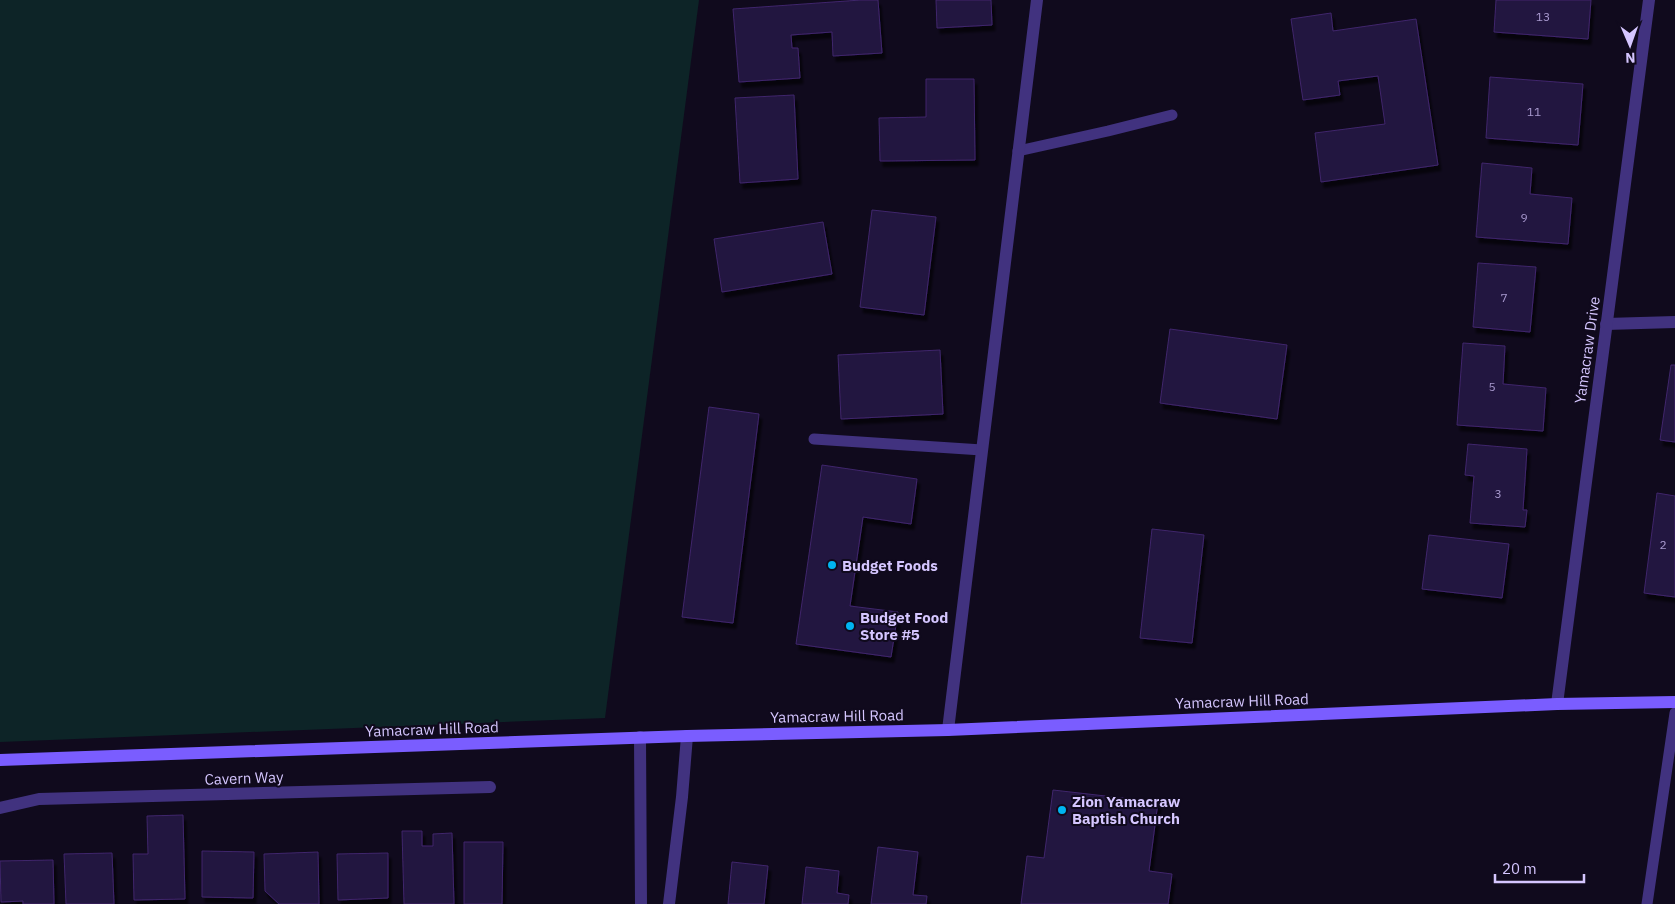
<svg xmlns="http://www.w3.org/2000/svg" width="1675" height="904" viewBox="0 0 1675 904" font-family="'IBM Plex Sans',sans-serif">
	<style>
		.green { fill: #0d2427 }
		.building { fill: #24153f; stroke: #3f266c; filter: url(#shadow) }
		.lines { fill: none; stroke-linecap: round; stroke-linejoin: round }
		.service { stroke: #41327f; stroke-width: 11 }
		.minor { stroke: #41327f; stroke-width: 12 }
		.tertiary { stroke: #41327f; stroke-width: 12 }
		.secondary { stroke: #7a5dff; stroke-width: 12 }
		.poi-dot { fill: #00b4f1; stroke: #100a1d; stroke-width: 2 }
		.labels { text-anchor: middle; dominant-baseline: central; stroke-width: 4; stroke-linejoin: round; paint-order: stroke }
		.number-label { font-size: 12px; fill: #a99acf }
		.street-label { font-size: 15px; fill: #d5c6ff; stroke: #100a1d }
		.poi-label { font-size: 15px; font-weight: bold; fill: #d5c6ff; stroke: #100a1d; text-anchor: start }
	</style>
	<defs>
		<filter id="shadow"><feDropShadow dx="3" dy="5.5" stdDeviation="1" flood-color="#0009"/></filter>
	</defs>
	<rect width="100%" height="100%" fill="#100a1d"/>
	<!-- green -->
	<polygon class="green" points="0,0 699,0 605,718 0,742"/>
	<!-- building -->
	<g class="building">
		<polygon points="861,0 878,0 882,53 833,56 832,32 791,35 792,48 798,48 800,78 739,82 733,9"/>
		<polygon points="936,0 991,0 992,25 937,28"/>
		<polygon points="1496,0 1591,0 1588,39 1494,32"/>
		<polygon points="1331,13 1333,31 1416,19 1438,165 1321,182 1315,133 1385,124 1378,76 1338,81 1340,95 1303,100 1291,19"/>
		<polygon points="1490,77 1583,84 1578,145 1486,138"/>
		<polygon points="926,79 974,79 975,160 880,161 879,118 926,117"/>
		<polygon points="794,95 798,179 740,183 735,98"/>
		<polygon points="1482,163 1532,168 1530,194 1572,198 1568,244 1476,237"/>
		<polygon points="872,210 936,217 924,315 860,307"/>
		<polygon points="823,222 832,274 722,292 714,239"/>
		<polygon points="1478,263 1536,267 1530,332 1473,327"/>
		<polygon points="1170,329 1287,345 1277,419 1160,403"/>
		<polygon points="1463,343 1505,346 1503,384 1546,388 1543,431 1457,425"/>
		<polygon points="940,350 943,414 841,419 838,355"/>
		<polygon points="1671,365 1675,365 1675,442 1660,440"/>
		<polygon points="709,407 759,414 733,623 682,617"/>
		<polygon points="1468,444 1527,449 1523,510 1527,510 1525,527 1470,523 1474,476 1465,475"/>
		<polygon points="822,465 917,479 911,524 863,517 850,606 898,612 891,657 796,644"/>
		<polygon points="1657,493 1675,496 1675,597 1644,593"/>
		<polygon points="1152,529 1204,535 1192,643 1140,638"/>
		<polygon points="1429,535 1509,544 1502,598 1422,589"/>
		<polygon points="1053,790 1158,802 1149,871 1172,874 1168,904 1021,904 1027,856 1044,858"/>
		<polygon points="183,815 185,899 134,900 133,854 148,854 147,816"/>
		<polygon points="402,831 422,831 422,846 433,846 433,834 452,833 454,904 404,904"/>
		<polygon points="464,842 503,842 502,904 464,904"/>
		<polygon points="878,847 918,852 913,895 927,896 926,904 871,904"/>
		<polygon points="202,851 254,852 253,898 202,897"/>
		<polygon points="318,852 319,904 279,904 265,891 264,854"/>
		<polygon points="112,853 114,904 66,904 64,854"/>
		<polygon points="388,853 388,898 338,900 337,854"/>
		<polygon points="53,860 54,904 23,904 23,901 1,902 0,861"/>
		<polygon points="732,862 768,866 764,904 728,904"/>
		<polygon points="806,867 839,871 837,893 849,895 848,904 802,904"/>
	</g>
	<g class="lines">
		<!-- service -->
		<g class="service">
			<polyline points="1018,151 1108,131 1172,115"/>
			<polyline points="814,439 982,450"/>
			<polyline points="1647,904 1675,713"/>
		</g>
		<!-- minor -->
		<g class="minor">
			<polyline points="1606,324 1675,322"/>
			<polyline points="1557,704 1649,0"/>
			<polyline points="948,730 1037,0"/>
			<polyline points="0,808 39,799 490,787"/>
		</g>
		<!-- tertiary -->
		<g class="tertiary">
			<polyline points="640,737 641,904"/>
			<polyline points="669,904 682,797 687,736"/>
		</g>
		<!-- secondary -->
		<polyline class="secondary" points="0,760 687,736 948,730 1557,704 1675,702"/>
	</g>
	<!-- markers -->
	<g class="poi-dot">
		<circle cx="832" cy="565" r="5"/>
		<circle cx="850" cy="626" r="5"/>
		<circle cx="1062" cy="810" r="5"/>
	</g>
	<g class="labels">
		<!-- number labels -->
		<g class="number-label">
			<text x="1543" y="16">13</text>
			<text x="1534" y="111">11</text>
			<text x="1524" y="217">9</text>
			<text x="1504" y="297">7</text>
			<text x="1492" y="386">5</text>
			<text x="1498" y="493">3</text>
			<text x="1663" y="544">2</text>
		</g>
		<!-- street labels -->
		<g class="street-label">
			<text transform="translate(1587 350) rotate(-82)">Yamacraw Drive</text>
			<text transform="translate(1242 701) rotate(-2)">Yamacraw Hill Road</text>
			<text transform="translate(837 716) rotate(-1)">Yamacraw Hill Road</text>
			<text transform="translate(432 729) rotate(-2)">Yamacraw Hill Road</text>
			<text transform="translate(244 778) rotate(-2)">Cavern Way</text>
		</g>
		<!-- poi labels -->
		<g class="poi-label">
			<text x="842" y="565">Budget Foods</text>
			<text x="860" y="617">Budget Food<tspan x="860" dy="17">Store #5</tspan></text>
			<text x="1072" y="801">Zion Yamacraw<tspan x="1072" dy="17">Baptish Church</tspan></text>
		</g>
	</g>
	<!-- north arrow -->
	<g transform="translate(1630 45) rotate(178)" stroke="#100a1d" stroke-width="4" paint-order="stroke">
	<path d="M0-4L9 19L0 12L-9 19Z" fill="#d5c6ff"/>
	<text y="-8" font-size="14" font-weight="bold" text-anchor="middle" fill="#d5c6ff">N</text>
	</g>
	<!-- scale -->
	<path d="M1495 874v8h89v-8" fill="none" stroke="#d5c6ff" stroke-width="2.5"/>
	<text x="1502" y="874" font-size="15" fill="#d5c6ff" stroke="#100a1d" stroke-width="4" paint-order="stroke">20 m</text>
</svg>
